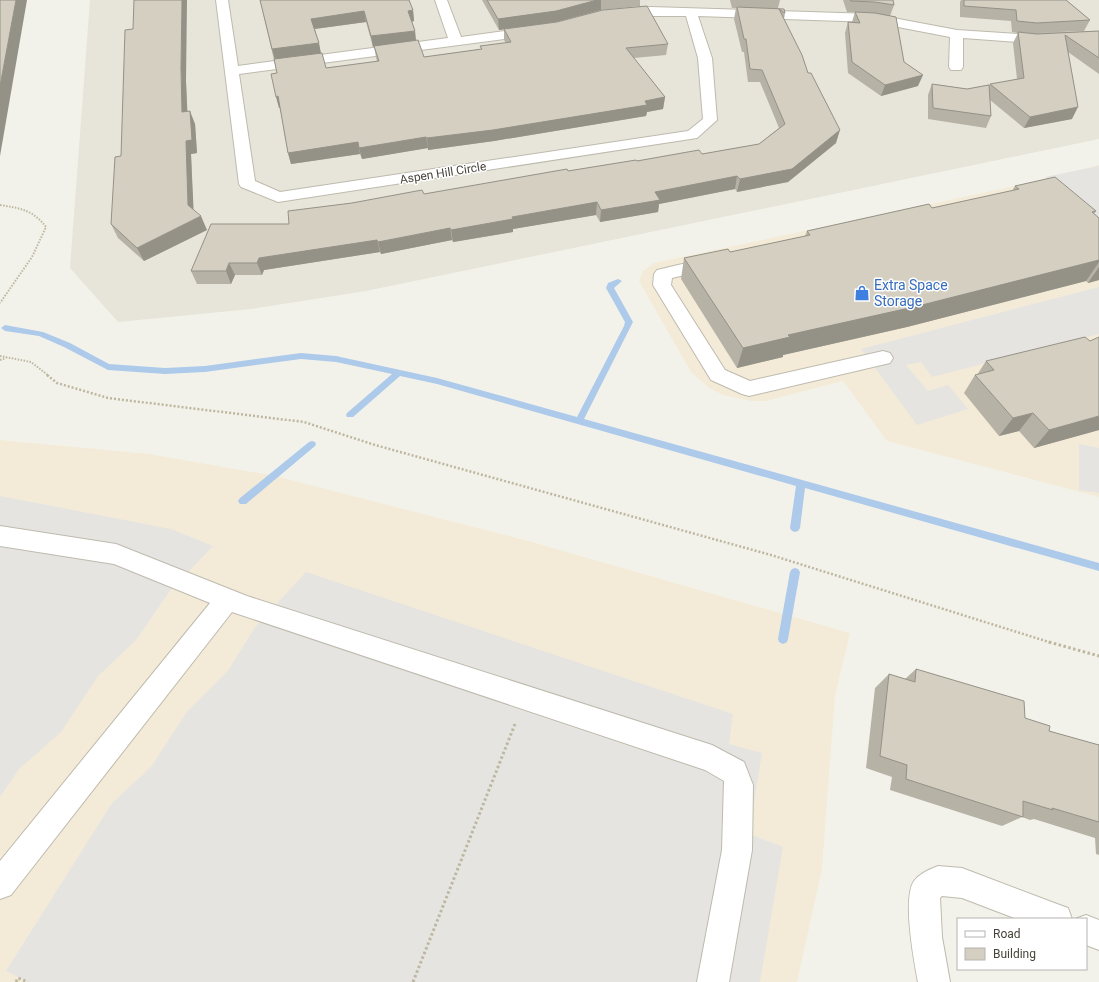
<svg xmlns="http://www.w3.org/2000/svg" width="1099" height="982" viewBox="0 0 1099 982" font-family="Roboto,sans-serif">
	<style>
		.residential { fill: #e7e4d9 }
		.commercial { fill: #f3ebd8 }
		.parking { fill: #e5e4e1 }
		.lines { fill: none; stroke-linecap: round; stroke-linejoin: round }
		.stream { fill: #adcaea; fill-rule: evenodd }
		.minor-casing { stroke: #bebaad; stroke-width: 2 }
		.path-far2 { stroke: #beb7a0; stroke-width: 2; stroke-dasharray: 1.5 1.5; stroke-linecap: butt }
		.path-far1 { stroke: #beb7a0; stroke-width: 2.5; stroke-dasharray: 2 2; stroke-linecap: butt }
		.path { stroke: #beb7a0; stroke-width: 3; stroke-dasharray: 2.5 2.5; stroke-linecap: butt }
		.minor { fill: #fff; fill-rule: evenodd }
		.wall { fill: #b6b2a6; fill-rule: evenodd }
		.shaded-wall { fill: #949187 }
		.building { fill: #d4cfc1; stroke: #949187 }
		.labels { text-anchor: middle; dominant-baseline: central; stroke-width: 3; stroke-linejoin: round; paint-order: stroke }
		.far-street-label { font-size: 12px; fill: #474339; stroke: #fff }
		.shop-label { font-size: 14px; fill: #366cbe; stroke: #fff; text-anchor: start }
	</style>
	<rect width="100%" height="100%" fill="#f3f2ea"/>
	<!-- residential -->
	<polygon class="residential" points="90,0 1099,0 1099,139 366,291 251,309 118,322 70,268"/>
	<!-- commercial -->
	<g class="commercial">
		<polygon points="1099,165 1099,497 887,441 843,381 766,401 751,401 723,395 709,388 691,372 639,281 643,271 654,263 1033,182"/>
		<polygon points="0,440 149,454 275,476 532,542 850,633 835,696 822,869 797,982 0,982"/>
	</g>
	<!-- parking -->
	<g class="parking">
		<polygon points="1099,166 1099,243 1070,198 1045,177"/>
		<polygon points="1099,287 1099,334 932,377 921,362 906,365 928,391 948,385 968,409 917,425 861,349"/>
		<polygon points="1079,444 1099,448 1099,493 1079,490"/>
		<polygon points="0,496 171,529 213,546 169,592 136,640 98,676 61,732 19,769 0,797"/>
		<polygon points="306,572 733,714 729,744 762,753 749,834 783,847 760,982 28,982 6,971 112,803 151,767 186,713 227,672 256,626"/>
	</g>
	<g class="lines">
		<!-- stream -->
		<g class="stream">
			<polygon points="618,279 622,281 614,288 633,322 584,419 1099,563 1099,571 805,488 800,528 798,531 795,532 792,531 790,528 796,486 437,384 400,376 353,417 347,417 346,415 347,413 392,374 336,362 301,359 205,372 165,374 108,370 64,347 39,336 5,331 1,328 5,325 43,332 70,343 109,364 165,368 205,366 301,353 336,356 437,378 577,417 624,326 625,322 606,288 608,283"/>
			<polygon points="312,441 315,442 316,444 315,446 246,504 240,504 238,501 240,498 309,442"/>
			<polygon points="795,568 798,569 800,572 788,639 787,642 783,644 779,642 778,639 790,572 792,569"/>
		</g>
		<!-- minor casing -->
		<g class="minor-casing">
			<g id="minor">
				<polygon points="216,0 228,0 238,66 448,38 435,0 447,0 461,37 534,27 540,31 534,35 239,74 255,181 280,192 688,131 703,119 698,58 686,16 616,16 614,13 616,10 620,9 651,7 872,14 957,30 1032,35 1099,32 1099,40 1032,43 963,38 963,67 961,70 951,70 949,67 950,37 872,22 698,16 712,58 717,120 697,138 278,202 241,187 239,184"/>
				<polygon points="712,257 718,259 721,263 718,267 672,278 671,285 725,370 750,381 883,351 890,353 893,358 890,363 749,396 742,394 711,380 653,285 654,274 657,270"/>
				<polygon points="0,526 116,544 247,596 712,745 744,762 753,785 752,850 729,982 697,982 722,850 724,781 705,770 232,612 11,895 0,899 0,861 210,603 114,564 0,546"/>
				<path d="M938 866 962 868 1057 904 1068 908 1072 919H1017L962 898 942 896 940 898 942 937 950 982H918C914 961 902 898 914 881 919 874 930 869 938 866Z"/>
				<polygon points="1086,915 1099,920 1099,950 1086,945 1086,919 1075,919"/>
			</g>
		</g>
		<!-- path-far2 -->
		<g class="path-far2">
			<path d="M0 205C20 208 33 210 46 227L32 257 0 303"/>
			<polyline points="0,356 31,362 49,376"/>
			<polyline points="0,360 6,358"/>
		</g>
		<!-- path-far1 -->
		<polyline class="path-far1" points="47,375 57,383 108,398 304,422 375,445 771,555 1052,643"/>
		<!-- path -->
		<g class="path">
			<polyline points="1049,642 1099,656"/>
			<polyline points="16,982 18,978 28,982"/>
			<polyline points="413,982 515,724"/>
		</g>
		<!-- minor -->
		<use href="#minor" class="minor"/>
	</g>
	<!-- wall -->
	<g class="wall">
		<path d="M260 0 413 10 414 21 412 22 415 31 416 40 424 57 481 49 480 46 506 43 504 40V29L499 30 482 0H640V6L601 10 556 22 531 25 668 44 666 55 634 58 665 97 663 109 647 112 646 116 494 141 428 150V148L362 159 360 154 291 164 288 153 280 108H279L277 73ZM366 22 373 47H374L377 62 326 68 321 53 315 29Z"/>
		<polygon points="730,0 780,0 778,8 785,13 784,19 808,73 836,143 788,182 737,192 735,189 659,204 658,212 600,222 596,215 513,229 513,232 453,242 452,240 381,254 380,252 264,270 262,275 235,275 231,284 197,284 191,271 289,224 424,194 568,171 637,161 702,154 759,144 779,128 760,82 748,82 744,52 742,52 734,19 736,8 732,8"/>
		<polygon points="843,0 893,0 894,5 890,16 904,62 918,86 881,96 848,73 845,33 848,22 852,22 855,12 873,13 847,12"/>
		<polygon points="961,0 1066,0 1090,20 1084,31 1034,33 1099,31 1099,74 1068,52 1072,119 1024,128 990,100 991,116 986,128 928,119 928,95 932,84 967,89 1017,79 1013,43 1018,33 1012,32 1011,21 960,17 960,2"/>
		<polygon points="186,81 187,111 195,124 197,153 191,154 193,210 207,230 144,261 118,238 111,224 121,156"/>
		<polygon points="1015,186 1096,211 1094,214 1099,218 1099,280 1088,283 1086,281 907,327 783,355 783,357 737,368 681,279 684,258 730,252 805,236 807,231 932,208 1012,191"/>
		<polygon points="986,361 1099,430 1034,448 1019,431 999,436 964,393 975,375 977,375"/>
		<polygon points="916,669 1025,718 1049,731 1097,745 1099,744 1099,855 1096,854 1095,838 1034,819 1030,820 1022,817 1002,826 890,790 892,777 866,768 875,688 889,674 905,679"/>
	</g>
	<!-- shaded-wall -->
	<g class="shaded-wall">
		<polygon points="16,0 27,0 0,156 0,86"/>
		<polygon points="182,0 187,0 186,81 188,125 182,112 181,68"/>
		<polygon points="597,0 601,0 601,10 556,22 499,30 498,19"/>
		<polygon points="413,10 414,21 409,22 408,11"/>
		<polygon points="364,11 366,22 314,29 311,19"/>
		<polygon points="415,31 416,42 373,47 371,36"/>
		<polygon points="319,43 321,54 275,60 272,49"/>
		<polygon points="923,75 918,86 881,96 885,85"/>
		<polygon points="278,96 282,107 279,108 276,97"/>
		<polygon points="665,97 663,109 647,112 646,116 494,141 428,150 427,138"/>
		<polygon points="1078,107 1072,119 1024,128 1030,117"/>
		<polygon points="190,111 195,124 197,153 191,154 194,219 188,205 186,141"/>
		<polygon points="840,130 836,143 788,182 737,192 740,179"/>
		<polygon points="426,137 428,148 362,159 359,148"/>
		<polygon points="358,142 360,154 291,164 288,153"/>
		<polygon points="737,176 735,189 659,204 658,212 600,222 601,210 655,192"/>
		<polygon points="597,202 596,215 513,229 513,232 453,242 451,230 512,217"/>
		<polygon points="201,216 207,230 144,261 137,248"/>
		<polygon points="450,228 452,240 381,254 378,242"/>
		<polygon points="377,240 380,252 264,270 262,275 257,263 259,258"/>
		<polygon points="1099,260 1099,262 1086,281 907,327 783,355 783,357 737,368 743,348 788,335"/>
		<polygon points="229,263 235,275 231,284 226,271"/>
		<polygon points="1099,267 1099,280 1088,283"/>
		<polygon points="1033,413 1019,431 999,436 1013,418"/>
		<polygon points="1099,416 1099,430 1034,448 1049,430"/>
	</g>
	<!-- building -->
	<g class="building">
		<polygon points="0,0 16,0 0,86"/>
		<polygon points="134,0 182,0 181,68 182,112 190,111 192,140 186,141 188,205 201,216 137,248 111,224 115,157 121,156 125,30 133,29"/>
		<polygon points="260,0 409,0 413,10 408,11 415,31 371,36 364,11 311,19 319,43 272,49"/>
		<polygon points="487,0 597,0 556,11 498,19"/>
		<polygon points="850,0 893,0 894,5 875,2 851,1"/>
		<polygon points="964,0 1066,0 1090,20 1037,23 1017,21 1016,10 964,6"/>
		<polygon points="647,6 668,44 626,48 665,97 645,101 647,105 493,130 427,138 426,137 359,148 358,142 288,153 278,96 276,97 271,74 277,73 274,59 322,53 326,68 379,61 374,46 418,40 424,57 482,49 480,46 511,42 504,29 557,22 603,10"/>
		<polygon points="737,7 784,9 785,13 779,9 802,55 808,73 811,73 840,130 792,169 740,179 737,176 655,192 660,200 601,210 597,202 512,217 513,219 451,230 450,228 378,242 377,240 259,258 257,263 229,263 226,271 191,271 211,224 289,224 288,211 352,203 422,190 424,194 567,169 568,171 636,160 637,161 699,150 702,154 759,144 785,124 762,70 750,69 746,39 744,39"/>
		<polygon points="855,12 875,13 896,17 904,62 923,75 885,85 852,62 848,22 860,23"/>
		<polygon points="1099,31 1099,58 1065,35 1078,107 1030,117 990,84 1024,78 1018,32 1037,34"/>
		<polygon points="932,84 967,89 989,85 991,116 933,108"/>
		<polygon points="1055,177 1096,211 1092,212 1099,218 1099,260 918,306 788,335 790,337 743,348 684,258 728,249 730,252 810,235 807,231 929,204 932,208 1019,189 1015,186"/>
		<polygon points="1085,337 1090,341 1099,337 1099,416 1049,430 1033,413 1013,418 975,375 994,370 986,361"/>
		<polygon points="916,669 1024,701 1025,718 1050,726 1049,731 1099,745 1099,822 1052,808 1053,810 1023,801 1023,817 906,779 907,765 880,756 889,674 915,682"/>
	</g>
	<!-- icons -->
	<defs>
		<g id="shop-bare" transform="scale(1.2)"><path d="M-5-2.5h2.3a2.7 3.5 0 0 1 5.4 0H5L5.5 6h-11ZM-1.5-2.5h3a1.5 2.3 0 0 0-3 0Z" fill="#3f7fe0" stroke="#fff" stroke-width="2.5" paint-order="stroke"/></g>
	</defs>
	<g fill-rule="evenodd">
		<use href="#shop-bare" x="862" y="293"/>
	</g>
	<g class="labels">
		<!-- far-street labels -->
		<g class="far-street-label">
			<text transform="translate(443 173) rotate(-9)">Aspen Hill Circle</text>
		</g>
		<!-- shop labels -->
		<g class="shop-label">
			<text x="874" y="285">Extra Space<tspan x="874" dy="16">Storage</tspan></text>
		</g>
	</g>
	<!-- legend -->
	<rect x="957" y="918" width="130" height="52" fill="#ffffff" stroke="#b5b4b0"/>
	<rect x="965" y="931" width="20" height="6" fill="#ffffff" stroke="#b5b4b0"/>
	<text x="993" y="938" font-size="12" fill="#474339">Road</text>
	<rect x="965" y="948" width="20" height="12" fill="#d4cfc1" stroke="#b5b4b0"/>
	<text x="993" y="958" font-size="12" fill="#474339">Building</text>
</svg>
